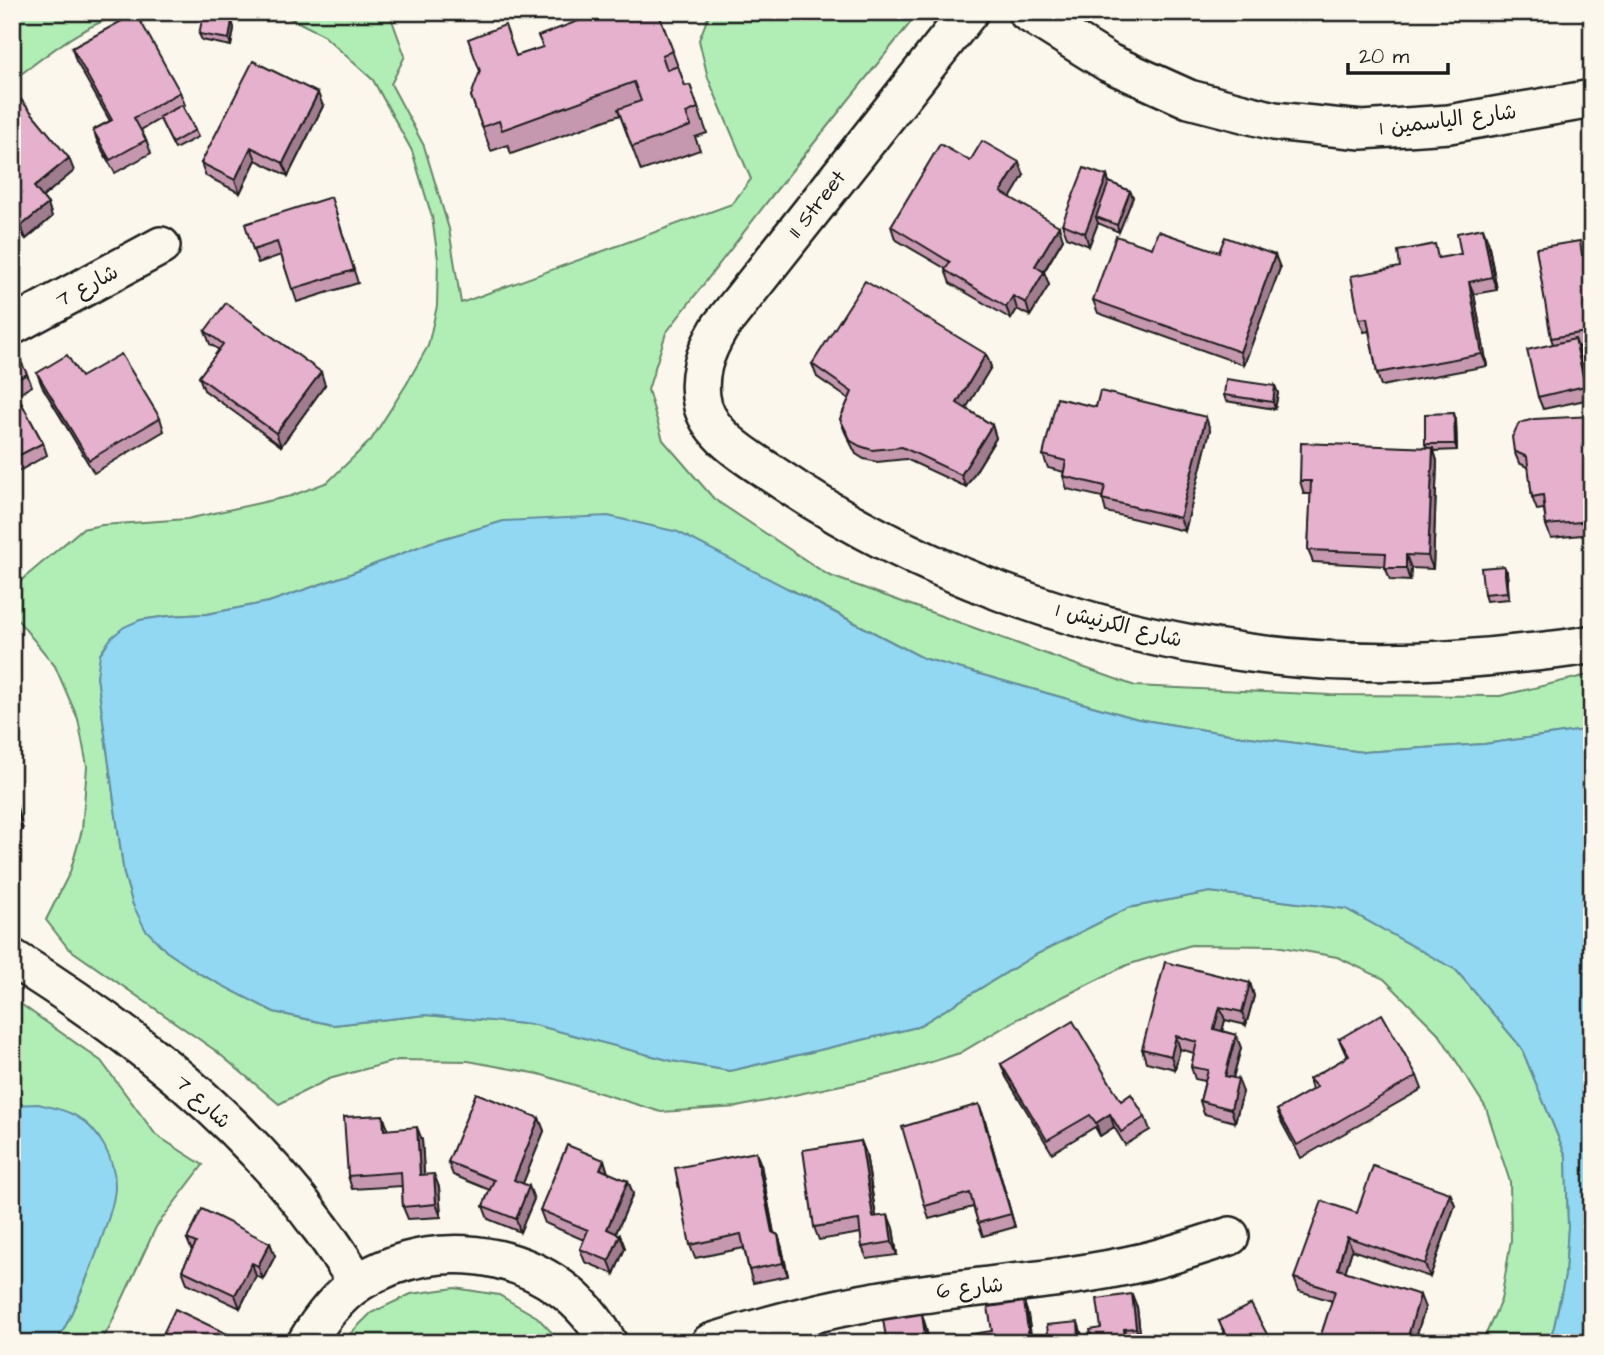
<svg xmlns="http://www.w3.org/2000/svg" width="1604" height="1355" viewBox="0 0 1604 1355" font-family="'Architects Daughter','Playpen Sans Arabic',sans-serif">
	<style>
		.green { fill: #b1eeb5; stroke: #668568; stroke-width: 2 }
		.water { fill: #92d8f3; stroke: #638d9d; stroke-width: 2 }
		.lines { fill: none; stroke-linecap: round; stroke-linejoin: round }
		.minor-casing { stroke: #1c1c1c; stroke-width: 42 }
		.minor { stroke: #fbf7ec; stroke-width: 37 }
		.wall { fill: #c598af; stroke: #1c1c1c; stroke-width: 2 }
		.shaded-wall { fill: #a07c8f; stroke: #1c1c1c; stroke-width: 2 }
		.building { fill: #e5b1cc; stroke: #1c1c1c; stroke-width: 2 }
		.labels { text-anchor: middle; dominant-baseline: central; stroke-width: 5; stroke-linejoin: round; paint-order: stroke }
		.street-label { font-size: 21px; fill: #1c1c1c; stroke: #fbf7ec }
	</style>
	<rect width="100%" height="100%" fill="#fbf7ec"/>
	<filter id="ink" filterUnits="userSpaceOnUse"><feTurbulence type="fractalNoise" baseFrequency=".0143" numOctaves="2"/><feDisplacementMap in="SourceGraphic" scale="14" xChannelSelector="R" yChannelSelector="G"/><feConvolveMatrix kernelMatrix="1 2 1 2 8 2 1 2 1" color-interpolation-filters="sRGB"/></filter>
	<g filter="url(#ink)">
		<!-- green -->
		<g class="green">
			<path d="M12 12H132C86 21 48 54 12 81Z"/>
			<polygon points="278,12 389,12 405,56 391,84 424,146 449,229 461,303 732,204 751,179 708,78 699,40 710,12 919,12 774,193 666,333 648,390 663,440 714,499 828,575 1135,686 1330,695 1500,696 1592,674 1592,729 1484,744 1363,752 1235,735 1138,719 923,658 790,589 504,521 431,542 350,574 269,602 207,614 168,616 140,620 97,676 124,874 133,905 166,951 200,974 274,1012 333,1025 426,1015 536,1025 672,1061 730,1071 917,1027 1035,955 1128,908 1210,892 1346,909 1456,970 1521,1047 1566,1156 1568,1226 1565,1276 1554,1327 1548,1343 1482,1343 1501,1300 1511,1240 1510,1182 1486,1108 1439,1034 1384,979 1337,957 1276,946 1191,945 1127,965 1018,1019 960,1053 893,1074 737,1107 661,1112 539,1074 468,1061 398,1060 329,1079 279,1104 216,1051 68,948 46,920 70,872 82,830 87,766 78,719 55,666 12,613 12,600 18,583 82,529 102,525 187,519 291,496 328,482 371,440 406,385 428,346 437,306 438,259 432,217 412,151 373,80 322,34"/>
			<path d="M15 1000 101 1061 156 1135 203 1165 156 1227 110 1326 100 1343H57C82 1293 104 1242 115 1187L21 1104 12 1105V1004Z"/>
			<polygon points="455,1288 499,1295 537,1317 562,1343 341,1343 371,1313 411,1294"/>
		</g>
		<!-- water -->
		<g class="water">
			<polygon points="608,516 678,532 923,658 1138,719 1235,735 1363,752 1484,744 1592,729 1592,1343 1548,1343 1554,1327 1565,1276 1568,1226 1566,1156 1521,1047 1456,970 1346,909 1210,892 1128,908 1035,955 917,1027 730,1071 672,1061 535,1025 426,1015 333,1025 274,1012 200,974 166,951 145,929 133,905 124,874 97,676 100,654 111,638 124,627 140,620 168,616 207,614 269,602 350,574 431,542 504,521"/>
			<path d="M38 1104C50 1107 63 1109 74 1115 98 1127 116 1160 115 1187 115 1200 109 1216 105 1229 92 1268 76 1306 57 1343H12V1105Z"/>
		</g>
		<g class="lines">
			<!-- minor casing -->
			<g class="minor-casing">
				<g id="minor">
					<path d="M969 12 720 327C705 352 695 377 703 407 713 438 749 458 774 475 916 572 1080 631 1250 653 1340 665 1433 664 1524 653 1546 651 1569 649 1592 644"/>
					<polyline points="1027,12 1109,63 1189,99 1274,121 1362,130 1449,124 1592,99"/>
					<polyline points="12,326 161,246"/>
					<path d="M12 958C125 1028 240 1118 319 1226 333 1244 345 1264 358 1283"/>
					<path d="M306 1343C319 1321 336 1298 358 1283 441 1229 561 1253 608 1343"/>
					<path d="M710 1343C778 1321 850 1303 922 1294 996 1284 1071 1279 1144 1262 1173 1255 1202 1245 1230 1236"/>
				</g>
			</g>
			<!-- minor -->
			<use href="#minor" class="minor"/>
		</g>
		<!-- wall -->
		<g class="wall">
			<polygon points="658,12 685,86 690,85 707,133 695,137 700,150 641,171 620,115 511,154 508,145 491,151 471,96 516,56"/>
			<polygon points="232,21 234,28 231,46 202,40 199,34"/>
			<polygon points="72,48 180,92 185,105 183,106 198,137 175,149 160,119 141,130 146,140 151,153 115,173 98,143 93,130 110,121 76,61"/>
			<polygon points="12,100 74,171 42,197 48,204 52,217 26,239 12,223"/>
			<polygon points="323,106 288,176 256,160 240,193 206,176 201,163"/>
			<polygon points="970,161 1024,175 1010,198 1063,239 1044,272 1049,285 1030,316 1017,309 1011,319 950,283 945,270 946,269 895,239 891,226"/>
			<polygon points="1107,176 1109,182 1130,191 1133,197 1119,232 1098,223 1089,246 1067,237 1062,224"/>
			<polygon points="335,210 358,283 297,302 281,255 258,263 253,250"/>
			<polygon points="1488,241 1497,290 1474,294 1487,366 1381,386 1377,373 1369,331 1364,332 1359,319 1400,267 1461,254"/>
			<polygon points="1152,248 1275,255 1280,268 1244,365 1098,313 1093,300"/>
			<polygon points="1592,253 1592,356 1589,345 1578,347 1590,399 1543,409 1538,397 1553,344 1551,338 1585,254"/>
			<polygon points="205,331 325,385 281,446 204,390 199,377 219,350 210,344"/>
			<polygon points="12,353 27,374 32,386 17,395 43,443 47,455 12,475"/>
			<polygon points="986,354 991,367 966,408 992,425 996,438 966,487 906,459 877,462 864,459 856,454 845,432 840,419 849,399 817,377 812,364"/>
			<polygon points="37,373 81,377 160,418 164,431 94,473 42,386"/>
			<polygon points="1275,386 1278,393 1275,409 1226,401 1224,395"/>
			<polygon points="1096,407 1210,430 1185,531 1106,512 1102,497 1067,489 1063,476 1064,472 1048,468 1043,455"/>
			<polygon points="1592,416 1592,534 1551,538 1546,525 1544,509 1537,510 1532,497 1529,468 1519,463 1514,451"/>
			<polygon points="1456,420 1457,450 1434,451 1437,461 1433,569 1411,568 1410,581 1390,580 1385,566 1313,562 1308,550 1311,494 1304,494 1300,481 1427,448 1425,444"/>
			<polygon points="1507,572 1509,599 1486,601 1484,594"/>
			<polygon points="12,790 23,830 12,833"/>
			<polygon points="1250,983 1254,996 1246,1025 1225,1020 1222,1031 1236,1035 1241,1048 1233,1078 1243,1092 1235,1122 1204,1114 1200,1101 1205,1081 1195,1079 1191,1067 1194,1053 1180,1049 1175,1069 1146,1062 1142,1049"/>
			<polygon points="1339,1039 1417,1076 1422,1089 1301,1158 1282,1123 1277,1110 1312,1090 1309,1079 1347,1057"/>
			<polygon points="1001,1064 1121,1101 1145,1117 1150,1130 1125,1145 1114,1127 1100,1136 1095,1127 1052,1153 1006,1077"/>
			<polygon points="984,1117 1015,1227 983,1236 973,1207 929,1219 925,1206"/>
			<polygon points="539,1118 544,1131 523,1183 534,1199 520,1232 488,1219 483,1206 490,1190 453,1175 448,1162"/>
			<polygon points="387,1127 387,1130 422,1140 424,1175 439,1187 441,1217 408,1219 403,1207 402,1186 352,1189 348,1176"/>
			<polygon points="861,1141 866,1154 876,1216 893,1228 897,1255 867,1259 862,1247 861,1233 819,1240 814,1227"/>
			<polygon points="604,1160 608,1173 628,1181 633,1194 616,1233 620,1235 625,1248 614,1274 585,1262 580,1249 584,1240 545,1223 540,1210"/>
			<polygon points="761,1165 774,1233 778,1235 782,1248 788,1276 753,1283 749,1270 744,1248 695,1258 690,1245"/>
			<polygon points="1450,1193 1455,1205 1430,1277 1352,1250 1345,1272 1425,1308 1414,1343 1324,1343 1321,1335 1332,1301 1299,1291 1294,1278 1357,1213"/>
			<polygon points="187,1239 270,1243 275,1256 263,1279 256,1276 240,1308 187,1283 182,1270 192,1251"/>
			<polygon points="1024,1302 1028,1315 1032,1343 953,1343 992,1331"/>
			<polygon points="1137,1307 1141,1341 1128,1342 1083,1336 1091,1335"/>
			<polygon points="1219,1321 1268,1336 1271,1343 1228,1343"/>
		</g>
		<!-- shaded-wall -->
		<g class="shaded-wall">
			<polygon points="232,21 234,28 231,46 229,39"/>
			<polygon points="318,93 323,106 288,176 283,163"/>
			<polygon points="251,147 256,160 240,193 235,180"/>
			<polygon points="69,158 74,171 39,200 34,187"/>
			<polygon points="1019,162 1024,175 1006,205 1001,192"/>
			<polygon points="1107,176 1111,189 1096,217 1098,223 1089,246 1085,233"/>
			<polygon points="1130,191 1133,197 1119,232 1117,225"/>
			<polygon points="48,204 52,217 26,239 21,226"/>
			<polygon points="1059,226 1063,239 1039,279 1035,266"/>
			<polygon points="1483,228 1488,241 1497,290 1492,277"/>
			<polygon points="1275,255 1280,268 1244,365 1240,352"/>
			<polygon points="1044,272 1049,285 1030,316 1026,303"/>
			<polygon points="1469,282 1474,294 1487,366 1482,354"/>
			<polygon points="1013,296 1017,309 1011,319 1006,307"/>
			<polygon points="1575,339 1580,352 1590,399 1585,386"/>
			<polygon points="986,354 991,367 962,415 957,403"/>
			<polygon points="321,372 325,385 281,446 276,433"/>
			<polygon points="1275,386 1278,393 1275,409 1273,402"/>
			<polygon points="1454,413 1456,420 1457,450 1455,444"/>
			<polygon points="1206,417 1210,430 1185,531 1180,518"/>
			<polygon points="992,425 996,438 966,487 961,475"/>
			<polygon points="1433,448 1437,461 1433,569 1428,556"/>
			<polygon points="1406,555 1411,568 1410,581 1406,568"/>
			<polygon points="1504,566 1507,572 1509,599 1507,592"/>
			<polygon points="12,790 23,830 19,817 12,794"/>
			<polygon points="1250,983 1254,996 1246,1025 1242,1012"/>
			<polygon points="1220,1007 1225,1020 1219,1042 1214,1029"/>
			<polygon points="1236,1035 1241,1048 1230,1088 1225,1076"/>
			<polygon points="1176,1036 1180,1049 1175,1069 1171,1056"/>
			<polygon points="1238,1079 1243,1092 1235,1122 1231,1109"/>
			<polygon points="979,1104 984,1117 1015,1227 1011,1214"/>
			<polygon points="1110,1114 1114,1127 1100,1136 1096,1123"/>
			<polygon points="383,1115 387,1127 388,1143 384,1130"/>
			<polygon points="539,1118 544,1131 519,1193 514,1180"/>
			<polygon points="417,1127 422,1140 425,1188 420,1175"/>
			<polygon points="861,1141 866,1154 878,1230 873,1217"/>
			<polygon points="756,1152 761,1165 776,1245 772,1232"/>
			<polygon points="604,1160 608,1173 600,1169"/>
			<polygon points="434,1174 439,1187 441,1217 436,1204"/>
			<polygon points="628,1181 633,1194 612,1242 607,1229"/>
			<polygon points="529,1186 534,1199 520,1232 516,1219"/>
			<polygon points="1450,1193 1455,1205 1430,1277 1425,1264"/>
			<polygon points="888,1215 893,1228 897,1255 892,1242"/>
			<polygon points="620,1235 625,1248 614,1274 609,1261"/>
			<polygon points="778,1235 782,1248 788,1276 783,1263"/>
			<polygon points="1347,1237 1352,1250 1342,1282 1338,1269"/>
			<polygon points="270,1243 275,1256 263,1279 258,1266"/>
			<polygon points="252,1263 256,1276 240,1308 235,1295"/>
			<polygon points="1132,1294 1137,1307 1141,1341 1136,1328"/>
			<polygon points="1420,1295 1425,1308 1414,1343 1406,1343"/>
			<polygon points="1024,1302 1028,1315 1032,1343 1031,1343 1029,1337"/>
			<polygon points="922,1314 926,1327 929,1343 926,1343"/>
			<polygon points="1078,1322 1082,1335 1083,1343 1079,1337"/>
			<polygon points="1124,1329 1128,1343 1125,1343"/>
		</g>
		<!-- building -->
		<g class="building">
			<polygon points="602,12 658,12 673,51 662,55 667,70 678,66 685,86 690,85 698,108 686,113 691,126 632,147 618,109 641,101 634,82 502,130 499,121 482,127 471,96 480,71 468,39 505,25 516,56 543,47 538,36"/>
			<polygon points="136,13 180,92 134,118 146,140 110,160 93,130 112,120 72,48"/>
			<polygon points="203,16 232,21 229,39 199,34"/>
			<polygon points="253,61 318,93 283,163 251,147 235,180 201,163"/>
			<polygon points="18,96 69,158 34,187 48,204 21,226 12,215 12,100"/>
			<polygon points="182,105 195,130 172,143 159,117"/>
			<polygon points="982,141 1019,162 1001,192 1059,226 1035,266 1044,272 1026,303 1013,296 1006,307 945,270 950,262 891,226 940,144 970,161"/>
			<polygon points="1084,168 1107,176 1085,233 1062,224"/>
			<polygon points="1109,182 1130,191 1117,225 1096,217"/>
			<polygon points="331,197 354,270 292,289 277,242 253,250 245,224"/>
			<polygon points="1483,228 1492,277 1469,282 1482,354 1377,373 1367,318 1359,319 1351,276 1400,267 1398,251 1435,244 1438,258 1461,254 1457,233"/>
			<polygon points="1158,231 1219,252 1225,237 1275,255 1240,352 1093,300 1116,236 1152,248"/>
			<polygon points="1580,241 1582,255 1592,253 1592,349 1589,350 1586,332 1551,338 1536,248"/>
			<polygon points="865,281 986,354 957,403 992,425 961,475 902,447 872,450 860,446 851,441 840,419 852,392 812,364"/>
			<polygon points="226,303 321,372 276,433 199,377 223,344 205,331"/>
			<polygon points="1575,339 1585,386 1538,397 1527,350"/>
			<polygon points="16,351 27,374 12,382 12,353"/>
			<polygon points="121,354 160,418 89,460 37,373 67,355 81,377"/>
			<polygon points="1226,379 1275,386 1273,402 1224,395"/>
			<polygon points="12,386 43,443 12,459"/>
			<polygon points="1100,391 1206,417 1180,518 1102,499 1105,486 1063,476 1066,461 1043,455 1057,398 1096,407"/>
			<polygon points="1454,413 1455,444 1425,444 1425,414"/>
			<polygon points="1592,416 1592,521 1546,525 1543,495 1532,497 1527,457 1514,451 1512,437 1519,423 1534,419"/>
			<polygon points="1301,443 1433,448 1428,556 1406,555 1406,568 1385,568 1386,553 1308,550 1311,481 1300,481"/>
			<polygon points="1504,566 1507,592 1484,594 1481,568"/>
			<polygon points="12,794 19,817 12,819"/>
			<polygon points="1165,962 1250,983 1242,1012 1220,1007 1214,1029 1236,1035 1225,1076 1238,1079 1231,1109 1200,1101 1208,1070 1191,1067 1197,1042 1176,1036 1171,1056 1142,1049"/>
			<polygon points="1382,1014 1417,1076 1297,1145 1277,1110 1317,1087 1309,1079 1349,1056 1339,1039"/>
			<polygon points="1073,1021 1121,1101 1131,1094 1145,1117 1121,1132 1110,1114 1096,1123 1090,1115 1047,1140 1001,1064"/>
			<polygon points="476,1093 539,1118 514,1180 529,1186 516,1219 483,1206 494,1180 448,1162"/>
			<polygon points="979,1104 1011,1214 978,1223 970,1193 925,1206 902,1127"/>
			<polygon points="383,1115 384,1130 417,1127 420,1175 434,1174 436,1204 403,1207 401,1172 348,1176 344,1117"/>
			<polygon points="861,1141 873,1217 888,1215 892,1242 862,1247 859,1220 814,1227 803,1150"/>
			<polygon points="567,1145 604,1160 600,1169 628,1181 607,1229 620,1235 609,1261 580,1249 588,1230 540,1210"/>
			<polygon points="756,1152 772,1232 778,1235 783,1263 749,1270 741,1234 690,1245 675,1168"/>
			<polygon points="1373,1166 1450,1193 1425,1264 1347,1237 1342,1253 1338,1269 1420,1295 1406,1343 1346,1343 1321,1335 1335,1291 1294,1278 1322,1201 1357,1213"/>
			<polygon points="202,1209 270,1243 258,1266 252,1263 235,1295 182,1270 196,1243 187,1239"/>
			<polygon points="1132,1294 1136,1328 1124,1329 1125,1343 1049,1343 1047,1325 1078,1322 1079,1337 1091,1335 1090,1330 1101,1328 1097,1299"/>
			<polygon points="1024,1302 1029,1337 1020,1338 1021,1343 953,1343 952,1337 992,1331 988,1307"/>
			<polygon points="1251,1304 1268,1336 1259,1341 1260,1343 1230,1343 1219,1321"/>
			<polygon points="175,1309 242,1341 241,1343 168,1343 169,1342 161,1338"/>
			<polygon points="922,1314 926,1343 887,1343 883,1320"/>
			<polygon points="812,1336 813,1343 776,1342"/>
		</g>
	</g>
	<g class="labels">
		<!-- street labels -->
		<g class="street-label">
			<text transform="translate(1448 120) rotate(-7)">شارع الياسمين 1</text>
			<text transform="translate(817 204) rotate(-52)">11 Street</text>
			<text transform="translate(87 286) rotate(-28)">شارع 7</text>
			<text transform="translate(1119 625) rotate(14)">شارع الكرنيش 1</text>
			<text transform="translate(203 1102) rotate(43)">شارع 7</text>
			<text transform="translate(970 1288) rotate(-6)">شارع 6</text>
		</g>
	</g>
	<!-- margin -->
	<rect width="1604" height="1355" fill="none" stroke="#fbf7ec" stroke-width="42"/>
	<rect x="21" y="21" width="1562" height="1313" fill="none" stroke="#1c1c1c" stroke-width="2.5" filter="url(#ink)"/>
	<!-- scale -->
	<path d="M1348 63v10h100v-10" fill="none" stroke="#1c1c1c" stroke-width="3.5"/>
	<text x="1359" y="63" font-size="21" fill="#1c1c1c" stroke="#fbf7ec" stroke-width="5" paint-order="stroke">20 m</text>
</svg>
